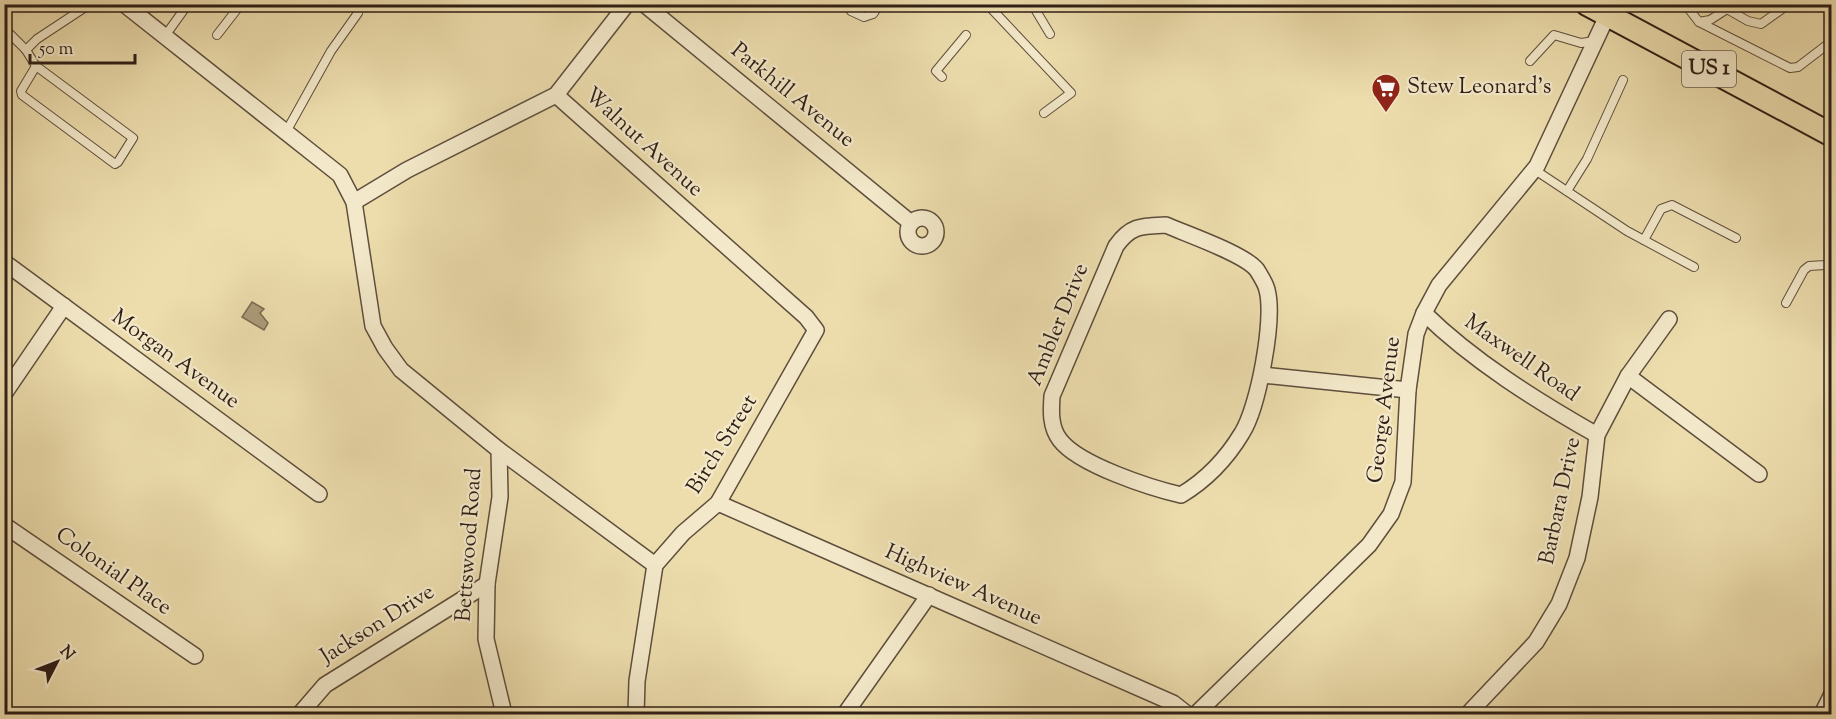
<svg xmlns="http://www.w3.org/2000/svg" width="1836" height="719" viewBox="0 0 1836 719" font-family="'Sorts Mill Goudy',serif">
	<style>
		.water { fill: #ac9c7a; stroke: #7a6a52; stroke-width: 1.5 }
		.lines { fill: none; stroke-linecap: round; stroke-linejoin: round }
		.service-casing { stroke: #5e4e3c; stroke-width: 10 }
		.minor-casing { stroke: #5e4e3c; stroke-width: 18 }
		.primary-casing { stroke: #2f1e16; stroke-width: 26 }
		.service { stroke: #f3e9ca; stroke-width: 8 }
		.minor { stroke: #f3e9ca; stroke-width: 15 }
		.primary { stroke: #edddad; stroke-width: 22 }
		.labels { text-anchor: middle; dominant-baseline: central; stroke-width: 4.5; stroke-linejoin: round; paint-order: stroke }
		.shield { fill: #f3e9ca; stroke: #6a5b4c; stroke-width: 1.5 }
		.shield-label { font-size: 21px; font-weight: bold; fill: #2f1e16 }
		.poi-label { font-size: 22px; fill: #2f1e16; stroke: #f3e9ca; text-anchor: start }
		.street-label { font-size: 22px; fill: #2f1e16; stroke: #f3e9ca }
	</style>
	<rect width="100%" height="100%" fill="#edddad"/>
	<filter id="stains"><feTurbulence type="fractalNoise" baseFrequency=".00333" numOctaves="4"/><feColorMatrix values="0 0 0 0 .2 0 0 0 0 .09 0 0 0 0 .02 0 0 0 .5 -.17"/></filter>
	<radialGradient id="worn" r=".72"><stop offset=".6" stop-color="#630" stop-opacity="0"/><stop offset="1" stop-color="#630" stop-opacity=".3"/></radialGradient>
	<!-- water -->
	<polygon class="water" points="252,302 264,309 260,313 268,323 264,330 242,317"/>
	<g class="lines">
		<!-- service casing -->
		<g class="service-casing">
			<g id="service">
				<polyline points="847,4 851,11 864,17 873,14 880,4"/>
				<polyline points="987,4 1071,93 1044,113"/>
				<polyline points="1032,4 1050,34"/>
				<polyline points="1685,4 1699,22 1710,20 1727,9 1748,21 1761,24 1789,4"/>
				<polyline points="1699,22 1790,68 1798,67 1832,41"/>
				<polyline points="4,28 26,50 37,39 90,4"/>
				<polyline points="217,35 241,4"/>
				<polyline points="165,36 188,4"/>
				<polyline points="26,50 36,66 133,138 118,162 115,164 22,95 21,91 36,66"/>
				<polyline points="1530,61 1554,35 1581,43 1595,41"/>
				<polyline points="942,77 936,71 966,35"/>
				<polyline points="286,132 331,51 358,13"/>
				<polyline points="1535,170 1627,231 1694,267"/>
				<polyline points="1567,191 1587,159 1623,80"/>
				<polyline points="1644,240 1661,209 1672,205 1736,238"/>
				<polyline points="1786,303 1804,270 1809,266 1825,265 1832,261"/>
			</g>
		</g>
		<!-- minor casing -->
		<g class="minor-casing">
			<g id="minor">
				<polyline points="124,4 340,175 354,202 373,326 385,348 401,370 499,450 500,497 487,584 486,639 504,714"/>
				<polyline points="644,4 911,223"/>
				<polyline points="556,95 806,317 816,330 718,503 683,533 655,565 637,681 636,714"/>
				<polyline points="354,202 407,170 556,95 627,4"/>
				<circle cx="922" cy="232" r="14"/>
				<path d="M1166 225C1186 234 1245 254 1257 270 1260 275 1266 284 1267 290 1275 319 1258 408 1242 433 1227 458 1206 480 1181 495 1151 488 1079 465 1060 440 1050 427 1051 411 1052 396L1116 246C1131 225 1142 226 1166 225Z"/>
				<polyline points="4,262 319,494"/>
				<path d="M1424 313C1473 361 1537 401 1597 435"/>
				<polyline points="1262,375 1408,390"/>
				<polyline points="1628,376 1759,474"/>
				<polyline points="4,394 64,306"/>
				<polyline points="499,450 655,565"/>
				<polyline points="718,503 1173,703 1187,714"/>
				<polyline points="4,525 195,656"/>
				<polyline points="4,714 5,714"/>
				<polyline points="300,714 325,685 487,584"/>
				<polyline points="845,714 929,595"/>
				<polyline points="1196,714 1369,545 1391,514 1403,482 1408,390 1416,334 1424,313 1439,285 1537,166 1608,14"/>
				<polyline points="1468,714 1536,642 1559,604 1577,558 1590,497 1597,435 1628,376 1669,319"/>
				<polyline points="1822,714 1832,694"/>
			</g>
		</g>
		<!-- primary casing -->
		<g class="primary-casing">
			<polyline id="primary" points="1587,4 1832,135"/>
		</g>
		<!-- service -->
		<use href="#service" class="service"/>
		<!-- minor -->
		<use href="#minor" class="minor"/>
		<!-- primary -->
		<use href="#primary" class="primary"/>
	</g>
	<!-- icons -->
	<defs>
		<g id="supermarket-pin" transform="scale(1.5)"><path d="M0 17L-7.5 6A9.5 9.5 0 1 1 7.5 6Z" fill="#8f2418" stroke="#f3e9ca"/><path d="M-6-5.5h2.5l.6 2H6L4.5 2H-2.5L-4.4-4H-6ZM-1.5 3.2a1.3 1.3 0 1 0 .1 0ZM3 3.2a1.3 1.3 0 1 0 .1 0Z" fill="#fff"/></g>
	</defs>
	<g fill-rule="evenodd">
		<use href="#supermarket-pin" x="1386" y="88"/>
	</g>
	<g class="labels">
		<!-- shield labels -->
		<rect class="shield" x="1682" y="51" width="54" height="36" rx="4.5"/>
		<g class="shield-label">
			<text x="1709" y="69">US 1</text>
		</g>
		<!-- poi labels -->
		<g class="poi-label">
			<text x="1407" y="88">Stew Leonard's</text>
		</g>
		<!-- street labels -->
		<g class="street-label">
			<text transform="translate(792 96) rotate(39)">Parkhill Avenue</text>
			<text transform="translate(643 143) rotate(42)">Walnut Avenue</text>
			<text transform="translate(1059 325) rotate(-68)">Ambler Drive</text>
			<text transform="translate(1521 359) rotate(35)">Maxwell Road</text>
			<text transform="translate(175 360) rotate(36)">Morgan Avenue</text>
			<text transform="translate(1385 410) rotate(-83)">George Avenue</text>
			<text transform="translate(723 445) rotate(-58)">Birch Street</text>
			<text transform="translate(1561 501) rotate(-78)">Barbara Drive</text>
			<text transform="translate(470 545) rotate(-86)">Bettswood Road</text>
			<text transform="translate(113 572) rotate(35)">Colonial Place</text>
			<text transform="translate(963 586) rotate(24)">Highview Avenue</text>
			<text transform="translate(378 625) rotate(-32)">Jackson Drive</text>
		</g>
	</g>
	<!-- margin -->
	<rect width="1836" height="719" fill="none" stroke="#edddad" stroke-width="24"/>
	<rect x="6" y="6" width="1824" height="707" fill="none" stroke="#2f1e16" stroke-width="3"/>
	<rect x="12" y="12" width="1812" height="695" fill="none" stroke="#2f1e16" stroke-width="1.5"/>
	<!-- north arrow -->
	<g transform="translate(57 662) rotate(48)" stroke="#f3e9ca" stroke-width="4.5" paint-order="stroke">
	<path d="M0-4.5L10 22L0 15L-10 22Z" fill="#2f1e16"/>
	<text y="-9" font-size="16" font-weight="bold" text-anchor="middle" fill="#2f1e16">N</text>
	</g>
	<!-- scale -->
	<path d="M30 54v9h105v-9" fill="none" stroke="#2f1e16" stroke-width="3"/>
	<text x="39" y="54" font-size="18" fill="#2f1e16" stroke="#f3e9ca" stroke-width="4.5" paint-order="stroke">50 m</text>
	<rect width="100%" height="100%" filter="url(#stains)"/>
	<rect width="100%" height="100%" fill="url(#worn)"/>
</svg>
